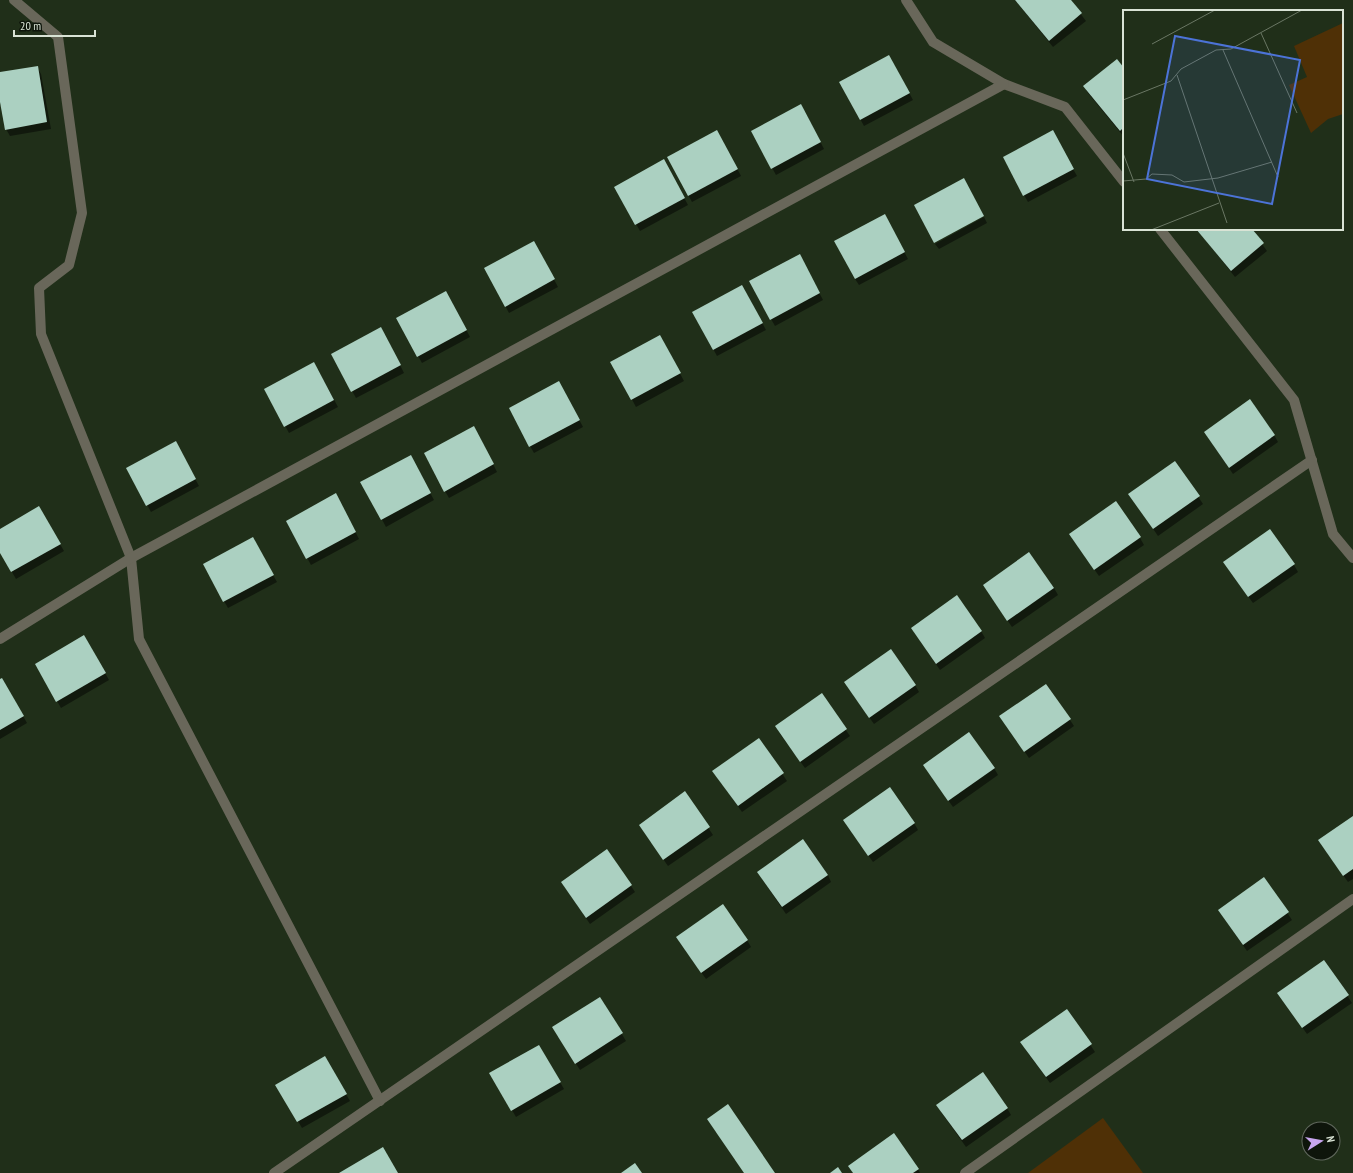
<svg xmlns="http://www.w3.org/2000/svg" width="1353" height="1173" viewBox="0 0 1353 1173" font-family="'PT Sans Narrow',sans-serif">
	<style>
		.green { fill: #4f3006 }
		.shadow { fill: #0007 }
		.building { fill: #abd0c1 }
		.lines { fill: none; stroke-linecap: round; stroke-linejoin: round }
		.minor { stroke: #69675a; stroke-width: 10 }
		.inset-road { fill: none; stroke: #6a7764; stroke-width: 1 }
		.view { fill: #4c73d7; fill-opacity: 0.15; stroke: #4c73d7; stroke-width: 2 }
		.inset-edge { fill: none; stroke: #d9e3d5; stroke-width: 2 }
	</style>
	<rect width="100%" height="100%" fill="#202f19"/>
	<!-- green -->
	<polygon class="green" points="1103,1118 1143,1173 1028,1173"/>
	<!-- shadow -->
	<g class="shadow">
		<polygon points="1015,0 1070,0 1086,21 1053,47"/>
		<polygon points="893,63 913,100 864,126 840,82"/>
		<polygon points="37,67 41,74 51,129 10,136 6,129 0,97 0,73"/>
		<polygon points="1124,69 1124,137 1088,93 1085,87"/>
		<polygon points="805,112 824,149 776,175 752,131"/>
		<polygon points="1052,132 1077,176 1028,202 1024,195"/>
		<polygon points="721,138 741,176 692,202 668,158"/>
		<polygon points="668,168 688,205 640,231 615,187"/>
		<polygon points="984,217 987,223 939,249 935,244"/>
		<polygon points="888,222 908,259 859,285 855,279"/>
		<polygon points="1197,229 1251,229 1267,251 1235,277"/>
		<polygon points="538,249 558,287 509,313 485,268"/>
		<polygon points="803,262 823,300 775,326 771,319"/>
		<polygon points="746,293 766,330 717,356 693,312"/>
		<polygon points="450,299 470,337 422,363 397,319"/>
		<polygon points="385,335 404,373 356,398 332,354"/>
		<polygon points="660,336 684,381 636,407 612,362"/>
		<polygon points="318,370 338,407 289,433 265,389"/>
		<polygon points="563,389 583,427 534,453 530,446"/>
		<polygon points="478,434 497,472 449,498 445,491"/>
		<polygon points="1274,435 1278,442 1233,474 1209,439"/>
		<polygon points="175,442 199,486 151,512 127,468"/>
		<polygon points="1175,462 1203,504 1158,536 1134,501"/>
		<polygon points="414,463 434,500 386,527 362,482"/>
		<polygon points="340,502 359,539 311,565 287,521"/>
		<polygon points="38,507 64,551 16,579 0,551 0,530"/>
		<polygon points="252,538 277,582 228,608 224,601"/>
		<polygon points="1140,538 1144,545 1099,576 1074,541"/>
		<polygon points="1294,565 1298,572 1253,603 1228,569"/>
		<polygon points="1054,588 1058,595 1012,627 988,592"/>
		<polygon points="981,631 985,638 940,670 916,635"/>
		<polygon points="84,636 109,680 61,708 36,664"/>
		<polygon points="2,679 27,723 0,739 0,680"/>
		<polygon points="915,685 919,692 874,724 849,689"/>
		<polygon points="821,695 850,736 805,768 780,734"/>
		<polygon points="1070,720 1074,726 1029,758 1005,723"/>
		<polygon points="759,739 787,781 742,812 718,778"/>
		<polygon points="994,768 998,775 953,807 928,772"/>
		<polygon points="685,793 713,835 668,866 644,832"/>
		<polygon points="1353,817 1353,879 1348,882 1323,847"/>
		<polygon points="914,823 918,830 873,862 848,827"/>
		<polygon points="607,850 635,892 590,924 562,883"/>
		<polygon points="828,875 831,882 786,914 762,879"/>
		<polygon points="1264,878 1292,920 1247,951 1223,917"/>
		<polygon points="747,940 751,947 706,979 681,944"/>
		<polygon points="1324,961 1352,1003 1307,1034 1283,1000"/>
		<polygon points="600,998 626,1041 580,1070 557,1034"/>
		<polygon points="1067,1010 1095,1052 1050,1083 1025,1049"/>
		<polygon points="539,1046 564,1089 516,1117 491,1074"/>
		<polygon points="324,1057 350,1101 302,1128 277,1085"/>
		<polygon points="1007,1108 1011,1115 966,1147 941,1112"/>
		<polygon points="849,1166 918,1169 920,1173 853,1173"/>
	</g>
	<!-- building -->
	<g class="building">
		<polygon points="1015,0 1071,0 1082,13 1049,41"/>
		<polygon points="889,55 910,93 860,120 839,82"/>
		<polygon points="1117,59 1124,68 1124,127 1120,131 1083,86"/>
		<polygon points="38,66 47,122 5,130 0,102 0,72"/>
		<polygon points="801,104 821,142 771,169 751,131"/>
		<polygon points="717,130 738,169 688,196 667,157"/>
		<polygon points="1053,130 1074,169 1023,196 1003,157"/>
		<polygon points="664,159 685,198 635,225 614,187"/>
		<polygon points="964,178 984,216 934,243 914,205"/>
		<polygon points="885,214 905,252 855,279 834,241"/>
		<polygon points="1196,229 1252,229 1264,243 1231,271"/>
		<polygon points="534,241 555,279 505,307 484,268"/>
		<polygon points="800,254 820,293 770,320 749,281"/>
		<polygon points="742,285 763,323 713,350 692,312"/>
		<polygon points="446,291 467,330 417,357 396,318"/>
		<polygon points="381,327 401,365 351,392 331,354"/>
		<polygon points="660,335 681,373 631,400 610,362"/>
		<polygon points="314,362 334,400 284,427 264,389"/>
		<polygon points="559,381 580,420 529,447 509,408"/>
		<polygon points="1250,399 1275,435 1229,468 1204,432"/>
		<polygon points="474,426 494,464 444,492 424,453"/>
		<polygon points="176,441 196,479 146,506 126,468"/>
		<polygon points="411,455 431,493 381,520 360,482"/>
		<polygon points="1175,461 1200,496 1153,529 1128,494"/>
		<polygon points="336,493 356,532 306,559 286,521"/>
		<polygon points="1116,501 1141,537 1094,570 1069,534"/>
		<polygon points="39,506 61,544 11,572 0,553 0,529"/>
		<polygon points="1270,529 1295,564 1248,597 1223,562"/>
		<polygon points="253,537 274,575 223,602 203,564"/>
		<polygon points="1029,552 1054,588 1007,621 983,585"/>
		<polygon points="957,595 982,631 936,664 911,628"/>
		<polygon points="84,635 106,673 56,702 35,664"/>
		<polygon points="891,649 916,685 869,718 844,682"/>
		<polygon points="2,678 24,716 0,730 0,679"/>
		<polygon points="1046,684 1071,719 1024,752 999,716"/>
		<polygon points="822,693 847,729 800,762 775,726"/>
		<polygon points="969,732 995,768 948,801 923,765"/>
		<polygon points="759,738 784,773 738,806 712,771"/>
		<polygon points="890,787 915,823 868,856 843,820"/>
		<polygon points="685,791 710,827 663,860 639,825"/>
		<polygon points="1353,816 1353,869 1343,876 1318,840"/>
		<polygon points="803,839 828,875 782,907 757,872"/>
		<polygon points="607,849 632,885 586,918 561,882"/>
		<polygon points="1264,877 1289,912 1243,945 1218,910"/>
		<polygon points="723,904 748,940 701,973 676,937"/>
		<polygon points="1324,960 1349,995 1302,1028 1277,993"/>
		<polygon points="600,997 623,1033 575,1064 552,1027"/>
		<polygon points="1067,1009 1092,1044 1046,1077 1020,1042"/>
		<polygon points="539,1045 561,1082 511,1111 489,1073"/>
		<polygon points="325,1056 347,1094 297,1122 275,1085"/>
		<polygon points="983,1072 1008,1108 962,1140 936,1105"/>
		<polygon points="728,1104 775,1173 744,1173 707,1119"/>
		<polygon points="894,1133 919,1169 913,1173 853,1173 848,1166"/>
		<polygon points="383,1147 398,1173 339,1173"/>
		<polygon points="635,1163 642,1173 621,1173"/>
		<polygon points="838,1167 842,1173 830,1173"/>
	</g>
	<g class="lines">
		<!-- minor -->
		<g class="minor">
			<polyline points="14,0 58,37 82,213 69,265 39,288 41,334 131,558 139,639 380,1101"/>
			<polyline points="906,0 933,42 1004,84 1065,107 1124,182"/>
			<polyline points="1160,229 1294,400 1333,534 1353,558"/>
			<polyline points="0,639 131,558 1004,84"/>
			<polyline points="274,1173 1312,460"/>
			<polyline points="965,1173 1353,899"/>
		</g>
	</g>
	<!-- overview -->
	<g transform="translate(1123 10)">
		<rect width="220" height="220" fill="#202f19"/>
		<path d="M220 13V104L205 109 188 123 166 75 184 67 171 36Z" fill="#4f3006"/>
		<path class="inset-road" d="M138 23 174 103M29 34 92 0M100 40 155 167M54 65 104 213M0 90 48 71 58 59 93 40 108 39 179 0M0 143 11 172M0 171 23 169 29 164 49 165 61 172 95 168 149 152M28 220 96 193"/>
		<path class="view" d="M52 26 177 50 149 194 24 169Z"/>
		<rect width="220" height="220" class="inset-edge"/>
	</g>
	<!-- north arrow -->
	<g transform="translate(1321 1141) rotate(79)"><circle r="19" fill="#0e150b" stroke="#5f675c"/>
	<path d="M0-3L7 15L0 10L-7 15Z" fill="#c8a6ef"/>
	<text y="-6" font-size="11" font-weight="bold" text-anchor="middle" fill="#d9e3d5">N</text>
	</g>
	<!-- scale -->
	<path d="M14 30v6h81v-6" fill="none" stroke="#d9e3d5" stroke-width="2"/>
	<text x="20" y="30" font-size="12" fill="#d9e3d5" stroke="#0e150b" stroke-width="3" paint-order="stroke">20 m</text>
</svg>
